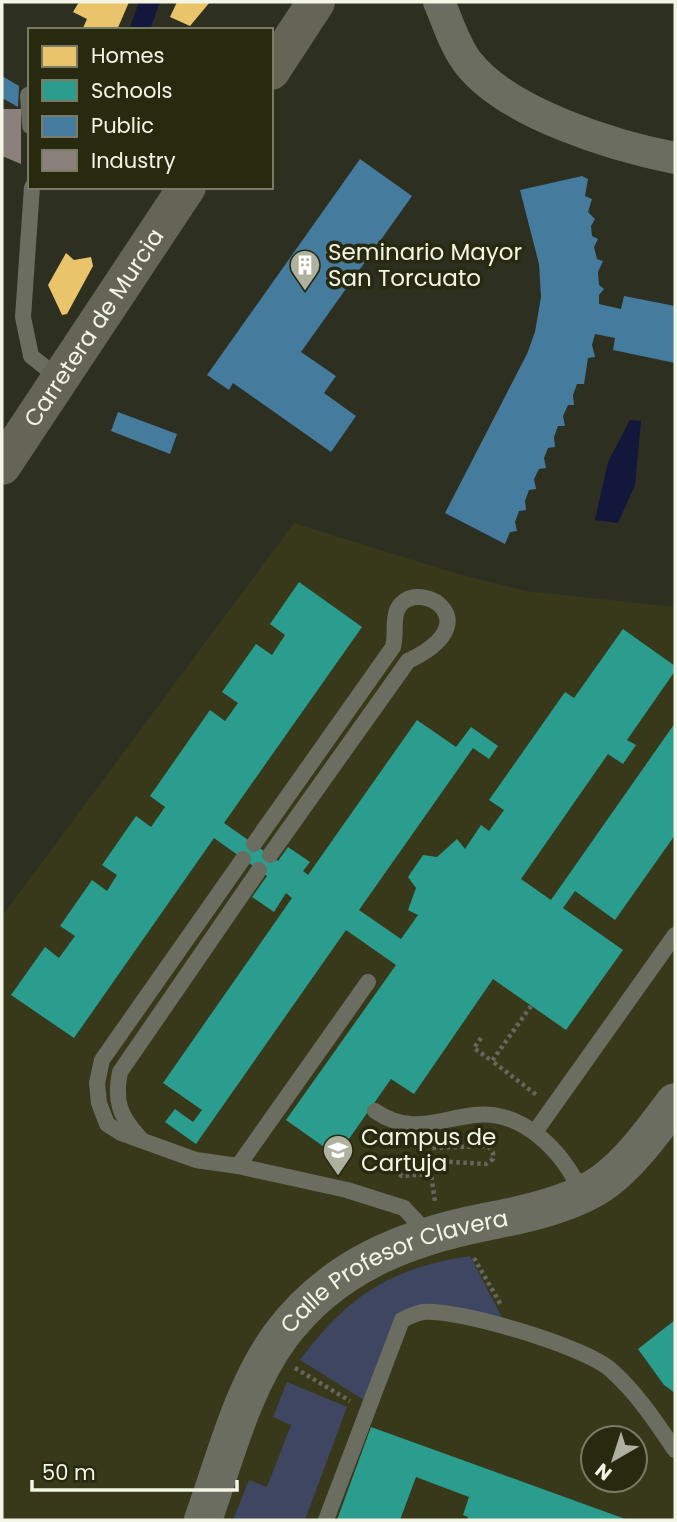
<svg xmlns="http://www.w3.org/2000/svg" width="677" height="1522" viewBox="0 0 677 1522" font-family="Poppins,sans-serif">
	<style>
		.built { fill: #37391a; fill-rule: evenodd }
		.green { fill: #3e4661 }
		.water { fill: #13173c }
		.homes { fill: #e9c46a }
		.schools { fill: #2a9d8f }
		.public { fill: #457b9d }
		.industry { fill: #8a817c }
		.lines { fill: none; stroke-linecap: round; stroke-linejoin: round }
		.path { stroke: #65675c; stroke-width: 4.5; stroke-dasharray: 3.5 3.5; stroke-linecap: butt }
		.service { stroke: #6c6d61; stroke-width: 16 }
		.minor { stroke: #6c6d61; stroke-width: 32 }
		.tertiary { stroke: #6c6d61; stroke-width: 38 }
		.secondary { stroke: #646556; stroke-width: 38 }
		.labels { text-anchor: middle; dominant-baseline: central; stroke-width: 7; stroke-linejoin: round; paint-order: stroke }
		.poi-label { font-size: 23px; fill: #f3f5e5; stroke: #282a10; text-anchor: start }
		.street-label { font-size: 23px; fill: #f3f5e5; stroke: #282a10 }
	</style>
	<rect width="100%" height="100%" fill="#2d2f20"/>
	<!-- built -->
	<path class="built" d="M294 523 458 574 526 591 675 607V1520H2V916ZM593 1438H635V1480H593Z"/>
	<!-- green -->
	<g class="green">
		<path d="M470 1256 502 1317 439 1305 419 1306 364 1400 300 1360C348 1296 390 1268 470 1256Z"/>
		<polygon points="287,1382 347,1407 305,1520 233,1520 249,1480 267,1487 291,1425 273,1417"/>
	</g>
	<!-- water -->
	<g class="water">
		<polygon points="139,2 160,2 150,30 129,30"/>
		<polygon points="630,420 641,421 635,485 618,523 595,520 608,462"/>
	</g>
	<!-- homes -->
	<g class="homes">
		<polygon points="79,2 129,2 117,30 82,30 87,19 73,12"/>
		<polygon points="177,2 210,2 190,26 170,17"/>
		<polygon points="66,253 74,260 91,257 93,266 67,314 62,315 48,285"/>
	</g>
	<!-- schools -->
	<g class="schools">
		<polygon points="299,582 362,627 224,823 278,861 288,847 310,862 303,871 308,875 417,720 456,747 471,727 498,746 489,759 473,748 359,910 401,939 418,915 408,910 416,888 408,877 423,855 437,857 457,839 465,849 481,825 489,831 504,810 489,800 565,692 574,698 623,629 675,666 675,671 627,740 636,745 623,764 608,754 521,879 551,900 675,723 675,835 615,920 575,891 563,908 623,950 566,1030 493,979 414,1094 391,1079 337,1156 286,1120 396,965 346,930 196,1144 165,1122 175,1109 193,1122 202,1110 163,1083 292,898 286,893 274,912 252,897 267,876 214,838 74,1038 11,995 45,947 59,958 75,936 60,926 92,880 107,891 117,875 102,865 136,816 151,827 165,807 150,796 210,710 225,721 238,703 222,692 256,644 272,655 285,635 270,624"/>
		<polygon points="675,1320 675,1393 664,1385 638,1349"/>
		<polygon points="371,1427 628,1520 467,1520 468,1517 463,1515 469,1497 416,1477 400,1520 337,1520"/>
	</g>
	<!-- public -->
	<g class="public">
		<polygon points="2,76 19,86 18,107 2,98"/>
		<polygon points="360,159 412,196 301,352 336,376 324,393 356,416 331,452 233,383 229,390 207,375"/>
		<polygon points="582,176 588,179 585,196 592,199 588,212 595,219 591,226 592,236 598,239 594,247 597,259 603,261 598,272 599,285 604,289 599,295 599,304 621,309 624,296 675,306 675,363 613,350 615,338 595,334 592,345 595,357 588,358 584,384 577,384 573,395 574,405 568,405 563,416 565,426 558,426 554,437 555,447 548,448 544,458 546,468 539,469 534,479 536,489 529,490 525,501 526,510 519,511 515,522 517,531 510,532 505,544 445,513 527,354 535,332 541,297 539,264 520,190"/>
		<polygon points="118,412 177,434 170,454 111,431"/>
	</g>
	<!-- industry -->
	<polygon class="industry" points="2,109 21,109 21,164 2,156"/>
	<g class="lines">
		<!-- path -->
		<g class="path">
			<polyline points="531,1006 492,1061 538,1096"/>
			<polyline points="481,1038 474,1048 492,1061"/>
			<polyline points="428,1144 430,1148 488,1146 493,1153 493,1159 486,1164 402,1159 395,1171 402,1176 431,1174 435,1202"/>
			<polyline points="474,1258 501,1305"/>
			<polyline points="295,1368 350,1401"/>
		</g>
		<!-- service -->
		<g class="service">
			<polyline points="28,95 30,126"/>
			<polyline points="32,187 23,317 31,356 60,379"/>
			<path d="M254 844 393 647C397 633 391 615 401 604 424 580 489 623 408 661L270 855"/>
			<polyline points="243,859 102,1060 97,1083 99,1103 107,1124 121,1133 196,1160 238,1166 347,1190 404,1208 428,1234"/>
			<path d="M375 1111C410 1135 436 1120 474 1115 523 1109 563 1152 581 1192"/>
			<polyline points="535,1132 675,935"/>
			<path d="M140 1138C120 1117 114 1101 120 1072L259 870"/>
			<polyline points="238,1166 368,982"/>
			<path d="M326 1520 402 1320C408 1317 416 1313 423 1312 459 1309 584 1346 611 1370 637 1393 656 1422 675 1450"/>
		</g>
		<!-- minor -->
		<path class="minor" d="M439 2C448 22 455 47 469 64 509 114 614 146 675 158"/>
		<!-- tertiary -->
		<path class="tertiary" id="s1" d="M203 1520C225 1459 242 1388 281 1335 332 1267 404 1238 485 1222 522 1215 574 1204 605 1181 633 1160 654 1129 675 1102"/>
		<!-- secondary -->
		<g class="secondary">
			<polyline points="271,71 316,2"/>
			<path id="s2" d="M2 466 187 187"/>
		</g>
	</g>
	<!-- icons -->
	<defs>
		<g id="building-pin" transform="scale(1.575)"><path d="M0 17L-7.5 6A9.5 9.5 0 1 1 7.5 6Z" fill="#aeb0a0" stroke="#282a10"/><path d="M-4-6H4V6H1V3H-1V6H-4ZM-2.5-4.3h1.7v1.8h-1.7ZM.8-4.3h1.7v1.8H.8ZM-2.5-1h1.7V.8h-1.7ZM.8-1h1.7V.8H.8Z" fill="#fff"/></g>
		<g id="university-pin" transform="scale(1.575)"><path d="M0 17L-7.5 6A9.5 9.5 0 1 1 7.5 6Z" fill="#aeb0a0" stroke="#282a10"/><path d="M0-5L7-2L0 1L-7-2ZM-4 1L0 2.5L4 1V4Q0 6-4 4Z" fill="#fff"/></g>
	</defs>
	<g fill-rule="evenodd">
		<use href="#building-pin" x="305" y="265"/>
		<use href="#university-pin" x="338" y="1150"/>
	</g>
	<g class="labels">
		<!-- poi labels -->
		<g class="poi-label">
			<text x="328" y="252">Seminario Mayor<tspan x="328" dy="26">San Torcuato</tspan></text>
			<text x="361" y="1137">Campus de<tspan x="361" dy="26">Cartuja</tspan></text>
		</g>
		<!-- street labels -->
		<g class="street-label">
			<text stroke="none"><textPath href="#s2" startOffset="166">Carretera de Murcia</textPath></text>
			<text stroke="none"><textPath href="#s1" startOffset="336">Calle Profesor Clavera</textPath></text>
		</g>
	</g>
	<!-- border -->
	<rect width="677" height="1522" fill="none" stroke="#f3f5e5" stroke-width="7"/>
	<!-- legend -->
	<rect x="28" y="28" width="245" height="161" fill="#282a10" stroke="#797b65" stroke-width="2"/>
	<rect x="42" y="46" width="35" height="21" fill="#e9c46a" stroke="#797b65" stroke-width="2"/>
	<text x="91" y="63" font-size="21" fill="#f3f5e5">Homes</text>
	<rect x="42" y="80" width="35" height="21" fill="#2a9d8f" stroke="#797b65" stroke-width="2"/>
	<text x="91" y="98" font-size="21" fill="#f3f5e5">Schools</text>
	<rect x="42" y="116" width="35" height="21" fill="#457b9d" stroke="#797b65" stroke-width="2"/>
	<text x="91" y="133" font-size="21" fill="#f3f5e5">Public</text>
	<rect x="42" y="150" width="35" height="21" fill="#8a817c" stroke="#797b65" stroke-width="2"/>
	<text x="91" y="168" font-size="21" fill="#f3f5e5">Industry</text>
	<!-- north arrow -->
	<g transform="translate(614 1459) rotate(219)"><circle r="33" fill="#282a10" stroke="#797b65" stroke-width="2"/>
	<path d="M0-5L12 26L0 18L-12 26Z" fill="#aeb0a0"/>
	<text y="-10" font-size="19" font-weight="bold" text-anchor="middle" fill="#f3f5e5">N</text>
	</g>
	<!-- scale -->
	<path d="M32 1480v10h205v-10" fill="none" stroke="#f3f5e5" stroke-width="3.5"/>
	<text x="42" y="1480" font-size="21" fill="#f3f5e5" stroke="#282a10" stroke-width="5" paint-order="stroke">50 m</text>
</svg>
